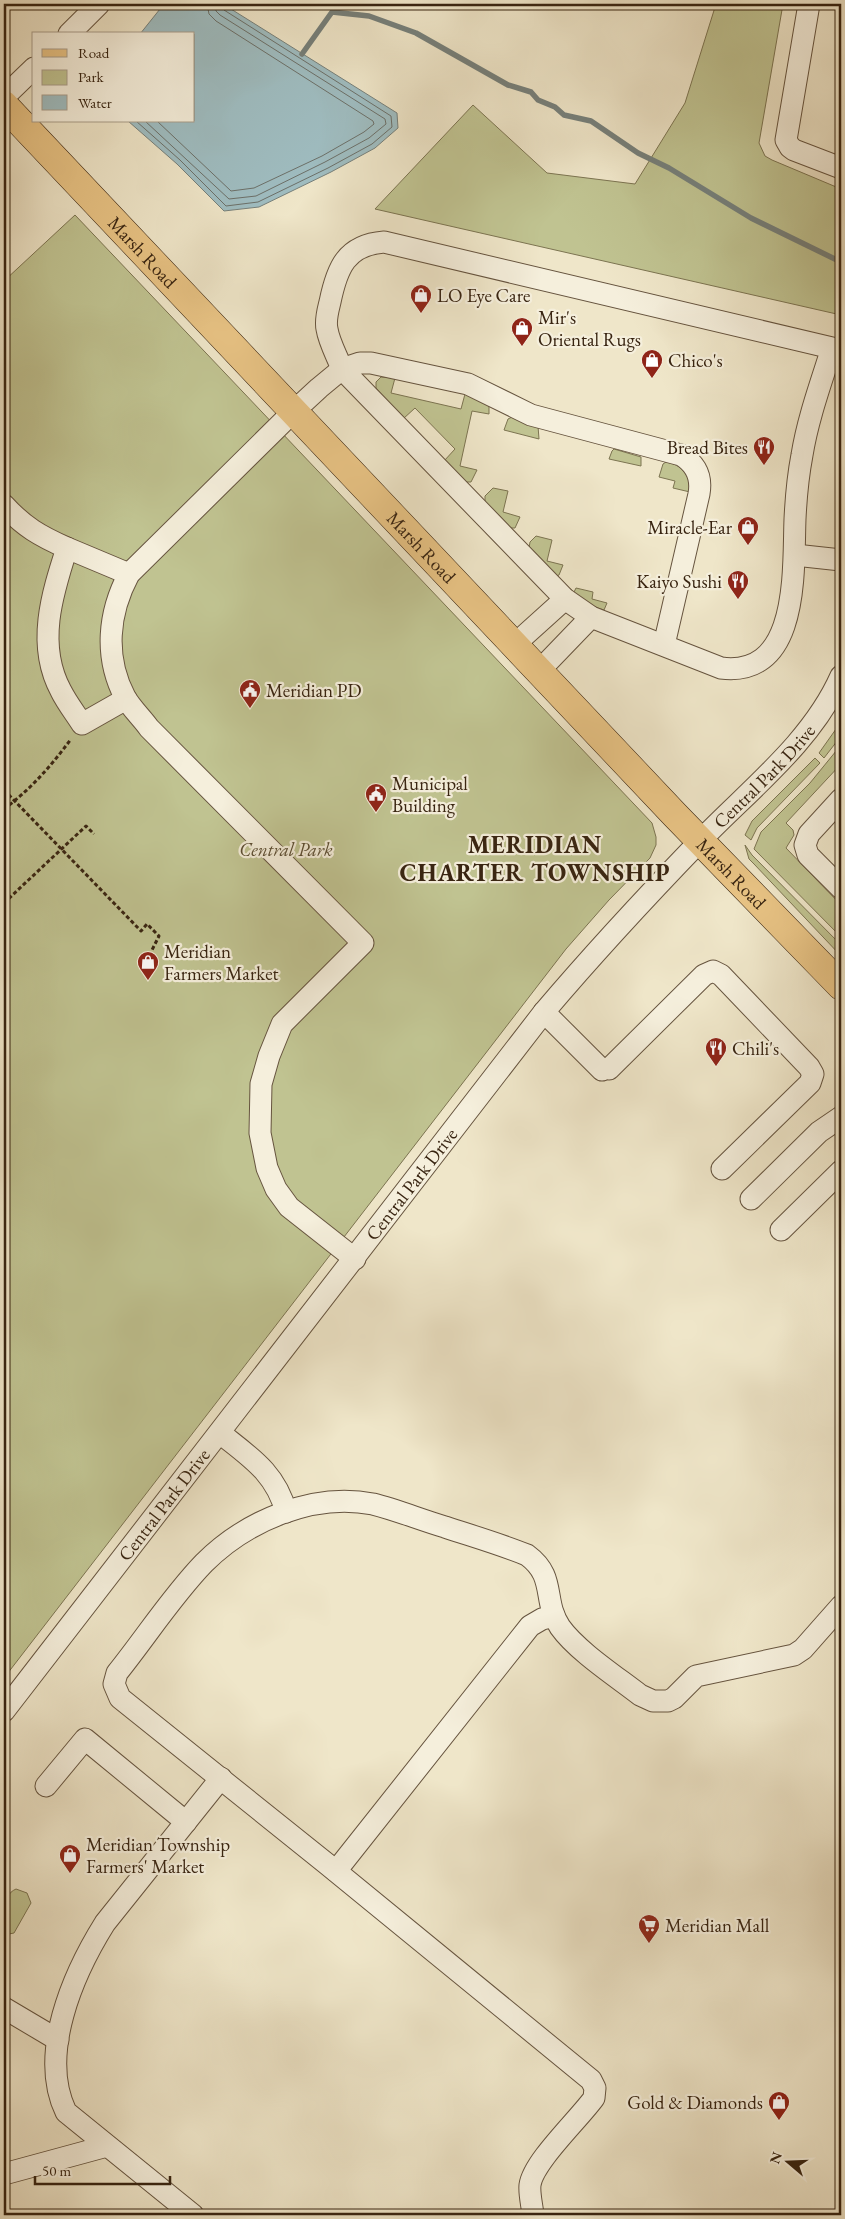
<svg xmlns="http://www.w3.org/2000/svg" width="845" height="2219" viewBox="0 0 845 2219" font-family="'EB Garamond',serif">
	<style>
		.green { fill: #c0c391; stroke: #7c7451 }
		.water { fill: #9fbdc1; stroke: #76807b }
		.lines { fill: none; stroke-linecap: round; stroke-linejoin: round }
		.shore { stroke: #6c7069; stroke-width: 1 }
		.stream { stroke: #76807b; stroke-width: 5.5 }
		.minor-casing { stroke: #66543f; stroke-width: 23 }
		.major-casing { stroke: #382411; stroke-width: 29 }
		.path { stroke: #382411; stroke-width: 3; stroke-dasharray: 4 2.5; stroke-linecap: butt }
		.minor { stroke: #f5efdc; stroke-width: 21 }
		.major { stroke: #e8c384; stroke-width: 28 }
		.labels { text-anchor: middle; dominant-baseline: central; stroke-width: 4.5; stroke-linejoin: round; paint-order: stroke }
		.street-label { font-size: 19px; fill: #382411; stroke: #f5efdc }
		.poi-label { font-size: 19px; fill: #382411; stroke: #f5efdc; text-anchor: start }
		.park-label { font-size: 19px; font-style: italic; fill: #5a4c31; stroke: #f5efdc }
		.district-label { font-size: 24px; font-weight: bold; letter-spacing: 1px; fill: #382411; stroke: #f5efdc }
	</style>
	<rect width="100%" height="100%" fill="#efe6c9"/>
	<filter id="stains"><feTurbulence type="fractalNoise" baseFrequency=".004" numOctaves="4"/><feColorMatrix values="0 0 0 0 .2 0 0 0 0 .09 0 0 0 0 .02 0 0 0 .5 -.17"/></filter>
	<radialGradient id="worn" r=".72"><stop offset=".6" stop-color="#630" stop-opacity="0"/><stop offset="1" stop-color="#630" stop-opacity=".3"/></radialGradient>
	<!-- green -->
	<g class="green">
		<polygon points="716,4 783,4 759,143 765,156 772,160 841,189 841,315 375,209 473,105 547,173 635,184 685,103"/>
		<polygon points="75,215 652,823 656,837 656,845 650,858 609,900 566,949 4,1678 4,281"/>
		<polygon points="381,377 395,378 391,393 461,409 465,394 489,405 489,414 472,411 460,466 477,470 471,482 464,482 444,461 455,449 415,408 403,419 376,388 376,382"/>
		<polygon points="512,417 538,426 539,439 504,430 508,419"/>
		<polygon points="614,449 641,457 641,466 609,459 612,451"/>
		<path d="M666 462C682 464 691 477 690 492L673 488 675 481 659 477 663 464Z"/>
		<polygon points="493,488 508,491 503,512 520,517 515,528 510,528 485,503 485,496"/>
		<polygon points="536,536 552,540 547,561 563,565 559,575 557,576 529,548 530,542"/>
		<polygon points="576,588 593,592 592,599 607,603 604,610 585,604 574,592"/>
		<polygon points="841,722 841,736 824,758 819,753"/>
		<polygon points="841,745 841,764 786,823 793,830 794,835 786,848 841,905 841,937 754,849 761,832 810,783"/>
		<polygon points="815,758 820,763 757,828 751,840 745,835 752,821"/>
		<polygon points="745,845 752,855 841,945 841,956 754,864 749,859"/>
		<path d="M16 1889 27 1893 31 1903 14 1933 4 1935C4 1919 0 1896 16 1889Z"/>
	</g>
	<!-- water -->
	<polygon class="water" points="164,4 223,4 397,113 398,128 375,148 331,172 259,207 224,211 177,164 128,121 194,121 194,34 140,34"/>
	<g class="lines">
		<!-- shore -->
		<g class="shore">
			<polyline points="136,121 180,160 226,206 258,202 328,168 372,144 392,127 391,116 224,10 221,4"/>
			<polyline points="145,121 229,199 256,196 325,162 369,138 386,124 385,119 220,15 216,11 215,4"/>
			<polyline points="157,121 231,191 254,188 322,156 364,132 374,124 373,121 216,21 209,14 207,4"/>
		</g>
		<!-- stream -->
		<polyline class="stream" points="302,54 332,12 369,16 416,33 508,85 531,92 538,100 555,107 564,115 591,121 638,153 669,168 751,218 841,262"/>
		<!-- minor casing -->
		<g class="minor-casing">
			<g id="minor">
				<polyline points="809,4 786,140 790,147 794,150 841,168"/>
				<polyline points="69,34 99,4"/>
				<polyline points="4,97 34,68"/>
				<path d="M832 348C821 383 808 418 802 455 798 476 796 498 795 519 793 570 800 678 721 668L591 617 565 599 342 369C337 356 329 342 327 329 325 320 328 310 330 302 337 268 346 245 384 242L832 348 841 350"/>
				<path d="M4 505C24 527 40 536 67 548"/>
				<polyline points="795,555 841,560"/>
				<polyline points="514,645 565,599"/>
				<polyline points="539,671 591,617"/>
				<path d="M126 699 82 724C75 713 67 703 61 691 36 645 52 594 67 548L129 574"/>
				<polyline points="841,799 809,834 805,845 808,855 841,888"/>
				<polyline points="544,1012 602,1070"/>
				<polyline points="609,1069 704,975 713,971 721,975 809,1067 813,1074 810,1083 722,1169"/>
				<polyline points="751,1199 819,1132 841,1117"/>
				<polyline points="781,1230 841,1171"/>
				<path d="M355 1259 289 1207 276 1189 267 1168 260 1133 261 1084 269 1056 282 1024 363 943 149 728C142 718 131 708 125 697 104 657 108 613 129 574L293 412 319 388 342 369 360 363H371L468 384 531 415 681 455C696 464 702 477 699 494L664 645"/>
				<path d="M220 1433C250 1457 276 1473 286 1512"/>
				<path id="s1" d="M4 1711 544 1012C594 953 646 897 700 841 749 790 812 742 841 676"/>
				<polyline points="46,1786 85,1739 186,1822"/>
				<polyline points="336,1871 530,1626 542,1619 554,1616"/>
				<polyline points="4,2008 58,2040"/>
				<polyline points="4,2174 107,2146"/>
				<path d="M193 2215 66 2112C38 2054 73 1974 105 1923L221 1778"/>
				<path d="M533 2215C532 2205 529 2194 530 2185 533 2162 579 2119 594 2098L595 2088 591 2080 327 1864 120 1698 114 1684 117 1673C146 1637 172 1596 204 1563 246 1521 313 1492 373 1504 397 1510 421 1520 445 1527 472 1536 500 1544 527 1555 557 1577 542 1600 560 1627 577 1651 617 1677 640 1695L653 1701H668L674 1698 696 1676 794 1655 803 1649 841 1606"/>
			</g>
		</g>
		<!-- major casing -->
		<g class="major-casing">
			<g id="major">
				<path id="s2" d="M4 105 675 815 841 986"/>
			</g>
		</g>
		<!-- path -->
		<g class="path">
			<polyline points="4,790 141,931 147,924 159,936 152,950"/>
			<path d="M4 809C30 790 52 765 71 739"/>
			<polyline points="4,903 86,826 94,834"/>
		</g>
		<!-- minor -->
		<use href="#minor" class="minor"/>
		<!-- major -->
		<use href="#major" class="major"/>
	</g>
	<!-- icons -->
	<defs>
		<g id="shop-pin" transform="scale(1.125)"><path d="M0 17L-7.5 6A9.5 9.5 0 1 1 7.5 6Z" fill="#8f2418" stroke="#f5efdc"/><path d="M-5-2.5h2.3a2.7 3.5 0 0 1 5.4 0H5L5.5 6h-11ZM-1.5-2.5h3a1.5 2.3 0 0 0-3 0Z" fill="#fff"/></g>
		<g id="restaurant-pin" transform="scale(1.125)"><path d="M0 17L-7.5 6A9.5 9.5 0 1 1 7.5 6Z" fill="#8f2418" stroke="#f5efdc"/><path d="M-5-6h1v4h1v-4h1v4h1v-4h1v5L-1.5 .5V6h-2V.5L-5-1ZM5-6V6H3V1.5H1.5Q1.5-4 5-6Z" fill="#fff"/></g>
		<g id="civic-pin" transform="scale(1.125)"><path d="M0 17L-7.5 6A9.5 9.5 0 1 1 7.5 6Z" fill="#8f2418" stroke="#f5efdc"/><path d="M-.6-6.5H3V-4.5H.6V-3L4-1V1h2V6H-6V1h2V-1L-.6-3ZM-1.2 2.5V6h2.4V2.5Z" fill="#fff"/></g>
		<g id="supermarket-pin" transform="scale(1.125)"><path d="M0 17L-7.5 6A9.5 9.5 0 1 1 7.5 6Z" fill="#8f2418" stroke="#f5efdc"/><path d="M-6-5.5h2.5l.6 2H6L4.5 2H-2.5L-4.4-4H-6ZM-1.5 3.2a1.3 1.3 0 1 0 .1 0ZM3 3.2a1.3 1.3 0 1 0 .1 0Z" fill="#fff"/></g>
	</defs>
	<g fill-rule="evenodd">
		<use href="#shop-pin" x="421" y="295"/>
		<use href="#shop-pin" x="522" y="328"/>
		<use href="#shop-pin" x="652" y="360"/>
		<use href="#restaurant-pin" x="764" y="447"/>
		<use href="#shop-pin" x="748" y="527"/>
		<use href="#restaurant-pin" x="738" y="581"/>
		<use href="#civic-pin" x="250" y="690"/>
		<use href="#civic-pin" x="376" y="794"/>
		<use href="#shop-pin" x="148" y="962"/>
		<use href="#restaurant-pin" x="716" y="1048"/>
		<use href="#shop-pin" x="70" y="1855"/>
		<use href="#supermarket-pin" x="649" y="1925"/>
		<use href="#shop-pin" x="779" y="2102"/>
	</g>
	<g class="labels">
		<!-- street labels -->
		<g class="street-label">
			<text stroke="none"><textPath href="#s2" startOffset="202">Marsh Road</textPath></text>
			<text stroke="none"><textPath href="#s2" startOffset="608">Marsh Road</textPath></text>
			<text stroke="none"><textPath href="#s1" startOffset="1206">Central Park Drive</textPath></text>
			<text stroke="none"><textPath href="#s2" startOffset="1058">Marsh Road</textPath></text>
			<text stroke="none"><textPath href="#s1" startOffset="666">Central Park Drive</textPath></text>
			<text stroke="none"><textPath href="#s1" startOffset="261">Central Park Drive</textPath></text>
		</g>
		<!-- poi labels -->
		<g class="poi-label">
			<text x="437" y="295">LO Eye Care</text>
			<text x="538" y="317">Mir's<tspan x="538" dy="22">Oriental Rugs</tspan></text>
			<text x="668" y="360">Chico's</text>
			<text x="748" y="447" text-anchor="end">Bread Bites</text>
			<text x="732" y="527" text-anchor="end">Miracle-Ear</text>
			<text x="722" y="581" text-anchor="end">Kaiyo Sushi</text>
			<text x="266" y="690">Meridian PD</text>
			<text x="392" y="783">Municipal<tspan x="392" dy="22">Building</tspan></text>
			<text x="164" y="951">Meridian<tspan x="164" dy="22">Farmers Market</tspan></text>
			<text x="732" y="1048">Chili's</text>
			<text x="86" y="1844">Meridian Township<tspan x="86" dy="22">Farmers' Market</tspan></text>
			<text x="665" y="1925">Meridian Mall</text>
			<text x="763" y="2102" text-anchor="end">Gold &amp; Diamonds</text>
		</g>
		<!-- park labels -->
		<g class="park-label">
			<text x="286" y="849">Central Park</text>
		</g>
		<!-- district labels -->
		<g class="district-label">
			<text x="535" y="844">MERIDIAN<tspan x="535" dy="28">CHARTER TOWNSHIP</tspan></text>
		</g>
	</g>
	<!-- margin -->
	<rect width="845" height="2219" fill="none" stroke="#efe6c9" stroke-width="20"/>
	<rect x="5" y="5" width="835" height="2209" fill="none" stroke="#382411" stroke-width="2.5"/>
	<rect x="10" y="10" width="825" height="2199" fill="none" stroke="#382411"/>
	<!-- legend -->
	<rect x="32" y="32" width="162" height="90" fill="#f5efdc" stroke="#a99e8b"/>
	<rect x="42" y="49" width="25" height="8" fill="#e8c384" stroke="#a99e8b"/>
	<text x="78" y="58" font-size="15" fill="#382411">Road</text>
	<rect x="42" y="70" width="25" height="15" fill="#c0c391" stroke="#a99e8b"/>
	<text x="78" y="82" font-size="15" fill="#382411">Park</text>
	<rect x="42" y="95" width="25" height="15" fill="#9fbdc1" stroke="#a99e8b"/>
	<text x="78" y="108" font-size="15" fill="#382411">Water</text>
	<!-- north arrow -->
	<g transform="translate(788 2162) rotate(289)" stroke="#f5efdc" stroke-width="4" paint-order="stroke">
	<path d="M0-4L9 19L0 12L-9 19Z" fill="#382411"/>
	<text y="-8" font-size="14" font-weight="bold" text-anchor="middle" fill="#382411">N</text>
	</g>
	<!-- scale -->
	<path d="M35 2176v8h135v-8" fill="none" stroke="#382411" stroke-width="2.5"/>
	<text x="42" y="2176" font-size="15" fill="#382411" stroke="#f5efdc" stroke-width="4" paint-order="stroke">50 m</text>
	<rect width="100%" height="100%" filter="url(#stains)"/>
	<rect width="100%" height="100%" fill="url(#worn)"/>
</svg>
